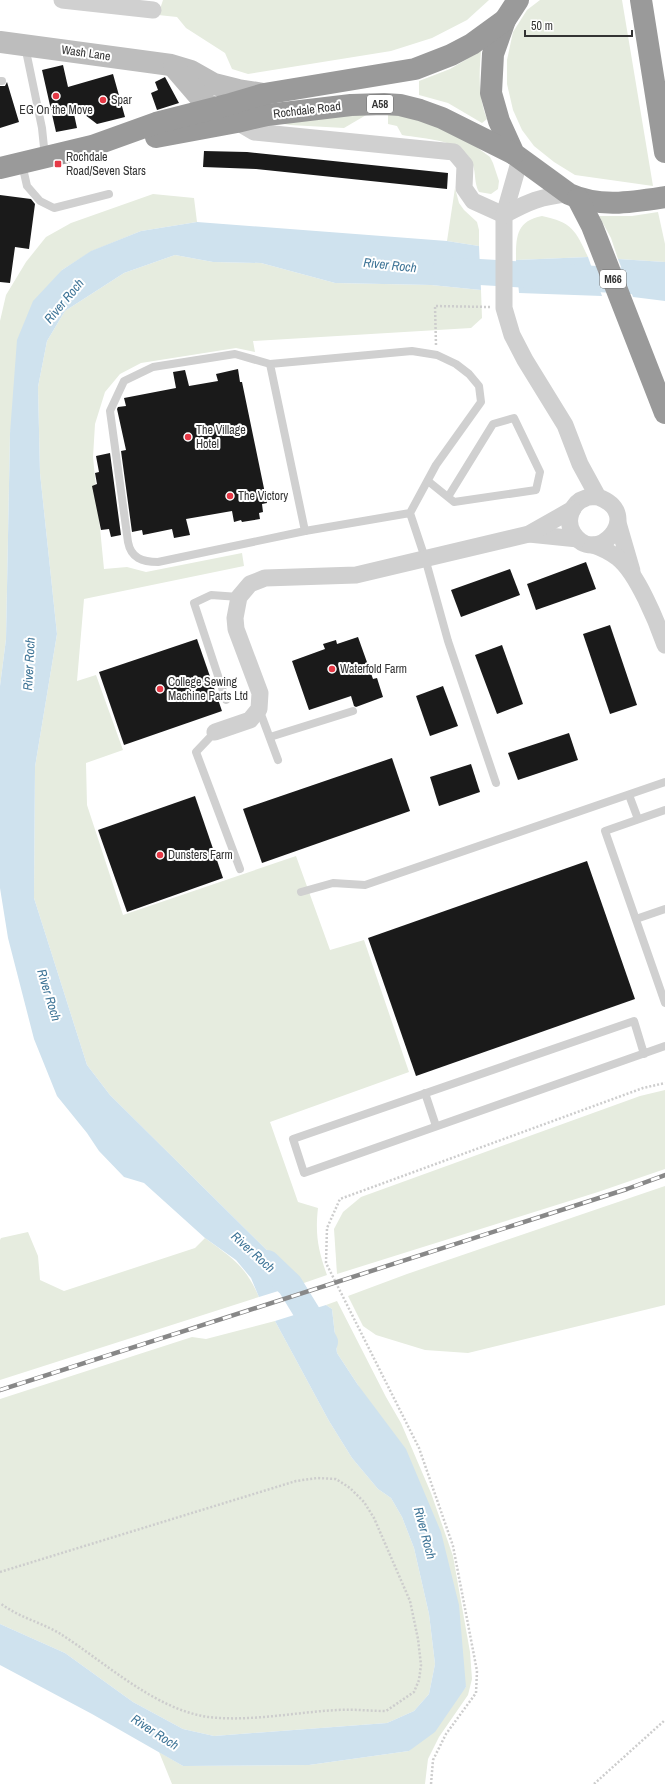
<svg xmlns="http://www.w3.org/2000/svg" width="665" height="1784" viewBox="0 0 665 1784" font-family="'Archivo Narrow',sans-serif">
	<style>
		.green { fill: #e6ecdf }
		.water { fill: #cfe2ee }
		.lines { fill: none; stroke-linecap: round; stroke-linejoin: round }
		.river { stroke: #cfe2ee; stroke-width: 26 }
		.building { fill: #1a1a1a }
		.path { stroke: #cdcdcd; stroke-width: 2.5; stroke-dasharray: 2 2; stroke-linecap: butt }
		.lane { stroke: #d0d0d0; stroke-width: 8 }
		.street { stroke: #d0d0d0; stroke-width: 17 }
		.secondary { stroke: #bdbdbd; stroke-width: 22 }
		.highway { stroke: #9a9a9a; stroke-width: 22 }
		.rail-casing { stroke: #888; stroke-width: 4.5 }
		.rail { stroke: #fff; stroke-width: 3; stroke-dasharray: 9; stroke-linecap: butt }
		.poi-dot { fill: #e63946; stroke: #fff; stroke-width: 1.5 }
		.labels { text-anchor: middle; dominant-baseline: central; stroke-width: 4; stroke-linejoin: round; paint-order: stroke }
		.shield { fill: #fff; stroke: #707070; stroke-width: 1 }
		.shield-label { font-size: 11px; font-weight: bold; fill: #333 }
		.street-label { font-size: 12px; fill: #333; stroke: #fff }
		.poi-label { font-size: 12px; fill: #333; stroke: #fff; text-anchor: start }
		.water-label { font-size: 13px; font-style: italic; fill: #3f7597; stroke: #fff }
	</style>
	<rect width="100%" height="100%" fill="#fff"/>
	<!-- green -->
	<g class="green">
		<polygon points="163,0 489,0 467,20 432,38 391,51 248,74 232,69 225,53 186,28 177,17 158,15"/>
		<polygon points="540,0 622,0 653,186 575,175 554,162 534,146 522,130 513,110 507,84 507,60 513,32 527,10"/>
		<path d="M481 51C479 74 478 97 487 119L482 123 448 103 419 95V81L450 69Z"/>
		<polygon points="373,111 344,128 290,125 266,121"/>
		<path d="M388 111 410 113 471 143 490 157 493 163 499 181 498 189 491 194 479 192C474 183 476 174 473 165 466 139 423 139 402 135L397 126 388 124Z"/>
		<polygon points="455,188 459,203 464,210 477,222 479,230 479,246 447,241"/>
		<polygon points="153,194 194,198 197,222 141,231 92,251 62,270 10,433 6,639 0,686 0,321 6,295 26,262 46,237 71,223"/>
		<polygon points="658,212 665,244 665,262 618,259 611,238 599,216 632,216"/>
		<path d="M542 216C572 222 576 231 588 257L516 260C516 237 516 221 542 216Z"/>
		<path d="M175 255 213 262 261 263 335 283 431 285 481 290 482 318 471 328 253 341 255 352 236 348 141 363 120 374 105 392 95 424 93 457 104 569 127 567 146 572 242 553 244 566 84 599 77 681 96 675 123 750 86 763 87 805 123 915 296 856 330 950 364 940 409 1072 270 1122 298 1202 318 1208C315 1234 318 1250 327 1275L301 1284 110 1095 87 1065 34 898 35 767 57 634 40 473 38 387 47 341 65 311 124 273Z"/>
		<polygon points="665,1090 665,1169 598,1192 337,1274 334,1229 343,1212 361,1197 640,1096"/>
		<polygon points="665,1186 665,1305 468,1353 425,1350 376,1335 363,1326 348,1296 407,1274"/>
		<path d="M28 1232 38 1256 40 1280 64 1291 195 1248 205 1238C232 1258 245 1265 259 1297L0 1380V1240L1 1238Z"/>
		<polygon points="337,1301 386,1397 401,1423 431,1493 453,1556 470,1652 472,1679 468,1695 439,1737 428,1759 425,1784 172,1784 159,1752 183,1766 309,1765 409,1751 466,1687 358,1385 337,1353 332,1309 326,1305"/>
		<polygon points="275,1321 329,1421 352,1458 378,1489 391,1498 402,1517 414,1548 429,1614 435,1664 429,1694 414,1711 387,1723 214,1736 183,1729 133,1702 65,1653 0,1624 0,1399 192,1337 206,1339"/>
	</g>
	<!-- water -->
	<g class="water">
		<polygon points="197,222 447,241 479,246 481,290 431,285 335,283 261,263 213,262 175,255 124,273 65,311 47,341 38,387 40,473 57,634 35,767 34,898 87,1065 110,1095 301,1284 259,1297 251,1278 236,1260 205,1238 144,1183 124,1177 99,1151 87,1133 57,1096 34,1039 8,938 0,888 0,686 6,639 10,433 17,340 33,301 62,270 91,251 141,231"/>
		<polygon points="588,257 602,296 519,293 516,260"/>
		<polygon points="618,259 665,262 665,301 633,297"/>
		<polygon points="326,1305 332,1309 337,1353 358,1385 406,1449 441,1532 459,1605 466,1687 435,1732 409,1751 309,1765 183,1766 92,1714 0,1665 0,1624 65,1653 133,1702 183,1729 214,1736 387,1723 414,1711 429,1694 435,1664 429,1614 414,1548 402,1517 391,1498 378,1489 352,1458 329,1421 275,1321"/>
	</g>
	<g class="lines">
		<!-- river -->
		<g class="river">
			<polyline points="445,270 665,283"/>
			<polyline points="267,1263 290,1285 325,1342"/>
		</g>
	</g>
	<!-- building -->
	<g class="building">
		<polygon points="63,65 68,87 113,74 125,117 97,124 72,105 77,128 56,132 42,70"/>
		<polygon points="165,77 179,103 157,110 151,93 158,90 155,82"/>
		<polygon points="7,82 19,122 0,128 0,86 5,86"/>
		<polygon points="204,151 247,152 448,173 447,189 256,169 203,167"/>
		<polygon points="0,195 31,199 35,204 29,249 15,247 10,283 0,282"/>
		<polygon points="238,369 240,382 242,382 267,503 262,504 263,512 259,513 260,519 242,522 241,520 234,522 232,511 186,519 190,535 174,538 172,529 143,535 142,530 132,532 121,451 126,450 117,409 118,407 126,406 124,398 176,388 173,372 185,370 189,386 218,381 216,374"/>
		<polygon points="110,453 121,535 111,537 109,529 101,530 92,486 97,484 95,473 99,472 96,456"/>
		<polygon points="586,562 596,589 536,610 527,584"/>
		<polygon points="510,569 520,595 461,617 451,590"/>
		<polygon points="610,625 637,705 610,714 583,634"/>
		<polygon points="358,637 373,679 377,678 383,697 356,707 354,706 351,696 309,710 292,661 325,649 323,644 336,640 337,644"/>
		<polygon points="197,639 222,711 124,745 99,672"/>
		<polygon points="502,645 523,704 497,714 475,655"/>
		<polygon points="443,686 458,726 430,736 416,696"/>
		<polygon points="569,733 578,760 518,780 508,753"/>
		<polygon points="392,758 410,811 262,863 243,809"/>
		<polygon points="471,764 480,792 439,806 430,777"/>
		<polygon points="195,796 223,878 127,912 98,830"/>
		<polygon points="587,861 635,999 416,1076 368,938"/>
	</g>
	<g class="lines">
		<!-- path -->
		<g class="path">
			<polyline points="436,345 435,306 490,307"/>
			<path d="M0 1572 296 1481 317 1478 336 1479 350 1488 364 1502 374 1518 410 1601 418 1639 421 1665 419 1680 414 1692 386 1711C370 1711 355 1709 338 1710 296 1712 251 1722 208 1717 154 1709 105 1662 59 1633 40 1622 18 1617 0 1603"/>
			<polyline points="431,1784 433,1760 446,1734 476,1693 477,1671 453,1546 419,1448 326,1263 327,1228 340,1199 643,1088 665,1083"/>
			<polyline points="594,1784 665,1720"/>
		</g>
		<!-- lane -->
		<g class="lane">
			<polyline points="25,46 42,128 45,157"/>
			<polyline points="0,81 2,81"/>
			<polyline points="22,164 27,186 40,201 54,208 109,194"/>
			<path d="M270 364 235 354 153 367 124 381 110 411 128 542C131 558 142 562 158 562L305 531"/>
			<polyline points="428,481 454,502 536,490 540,472 514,418 493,424 448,497"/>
			<polyline points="410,513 436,465 481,402 479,386 469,374 456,364 437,355 412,351 270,364 305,531 410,513 425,558 448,641 496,783"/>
			<polyline points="226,700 194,603 211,595 239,597"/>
			<polyline points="259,709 278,760"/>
			<polyline points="215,732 196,752 240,869"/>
			<polyline points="270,737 353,711"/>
			<polyline points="629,795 638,819"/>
			<polyline points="665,810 605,831 665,1003"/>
			<polyline points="301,892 333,883 365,885 665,782"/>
			<polyline points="636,919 665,909"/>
			<polyline points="644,1054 634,1021 293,1139 304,1173 665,1046"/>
			<polyline points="425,1093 436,1126"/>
		</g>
		<!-- street -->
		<g class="street">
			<polyline points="62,0 153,10"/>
			<polyline points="237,122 254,132 454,152 465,165 464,188 473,201 504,215"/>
			<path d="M520 159 504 215V308L512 335 525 360 565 425 580 464 598 497C646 514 595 569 573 533 565 520 572 502 586 498 590 496 594 497 598 497"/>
			<path d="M504 215C528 202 541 196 569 194"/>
			<polyline points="618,523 632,571"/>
			<polyline points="529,534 578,539"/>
			<path d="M593 545C602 548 610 552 618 558 637 573 657 622 665 645"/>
			<polyline points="215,732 250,720 259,709 260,693 236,629 235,618 239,597 250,584 265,578 356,575 529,534 573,509"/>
		</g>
		<!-- secondary -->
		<g class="secondary">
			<polyline points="0,42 171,65 191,71 214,84 238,90 264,94"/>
			<polyline points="174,67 205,103 227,117"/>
		</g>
		<!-- highway -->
		<g class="highway">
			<path d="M518 0 505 20 493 54 491 93 499 121 514 154 569 194C599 208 633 202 665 197"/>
			<polyline points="641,0 665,152"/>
			<polyline points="156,137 237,122 267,115 351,105 384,104 400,105 420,110 442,118 514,154"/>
			<polyline points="0,168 92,146 156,123 227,105 264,94 415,69 451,55 472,44 505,20"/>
			<polyline points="578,199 592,226 665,413"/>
		</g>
		<!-- rail casing -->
		<g class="rail-casing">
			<polyline id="rail" points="0,1390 627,1189 665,1175"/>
		</g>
		<!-- rail -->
		<use href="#rail" class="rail"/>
	</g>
	<!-- markers -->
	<g class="poi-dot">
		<circle cx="56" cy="96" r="4"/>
		<circle cx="103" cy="100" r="4"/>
		<rect x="54" y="160" width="8" height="8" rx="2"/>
		<circle cx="188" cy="437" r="4"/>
		<circle cx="230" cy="496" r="4"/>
		<circle cx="332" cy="669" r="4"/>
		<circle cx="160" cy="689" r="4"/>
		<circle cx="160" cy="855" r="4"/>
	</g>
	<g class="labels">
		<!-- shield labels -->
		<g class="shield">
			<rect x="367" y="95" width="26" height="18" rx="3"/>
			<rect x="600" y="270" width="26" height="18" rx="3"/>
		</g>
		<g class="shield-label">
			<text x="380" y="104">A58</text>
			<text x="613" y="279">M66</text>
		</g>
		<!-- street labels -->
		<g class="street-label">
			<text transform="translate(86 53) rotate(8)">Wash Lane</text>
			<text transform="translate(307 110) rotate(-7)">Rochdale Road</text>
		</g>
		<!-- poi labels -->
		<g class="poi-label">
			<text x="111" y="100">Spar</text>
			<text x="56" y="110" text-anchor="middle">EG On the Move</text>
			<text x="66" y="157">Rochdale<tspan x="66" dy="14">Road/Seven Stars</tspan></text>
			<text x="196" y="430">The Village<tspan x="196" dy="14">Hotel</tspan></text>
			<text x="238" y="496">The Victory</text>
			<text x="340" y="669">Waterfold Farm</text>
			<text x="168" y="682">College Sewing<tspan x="168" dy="14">Machine Parts Ltd</tspan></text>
			<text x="168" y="855">Dunsters Farm</text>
		</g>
		<!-- water labels -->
		<g class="water-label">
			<text transform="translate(390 265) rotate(6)">River Roch</text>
			<text transform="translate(64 301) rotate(-50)">River Roch</text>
			<text transform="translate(29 664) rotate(-87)">River Roch</text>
			<text transform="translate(49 995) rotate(73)">River Roch</text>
			<text transform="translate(253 1252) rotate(42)">River Roch</text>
			<text transform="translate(425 1533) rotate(75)">River Roch</text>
			<text transform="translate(155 1732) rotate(33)">River Roch</text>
		</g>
	</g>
	<!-- scale -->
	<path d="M525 30v6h107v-6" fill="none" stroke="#333333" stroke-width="2"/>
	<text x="531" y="30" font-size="12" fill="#333333" stroke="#ffffff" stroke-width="3" paint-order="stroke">50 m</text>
</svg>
